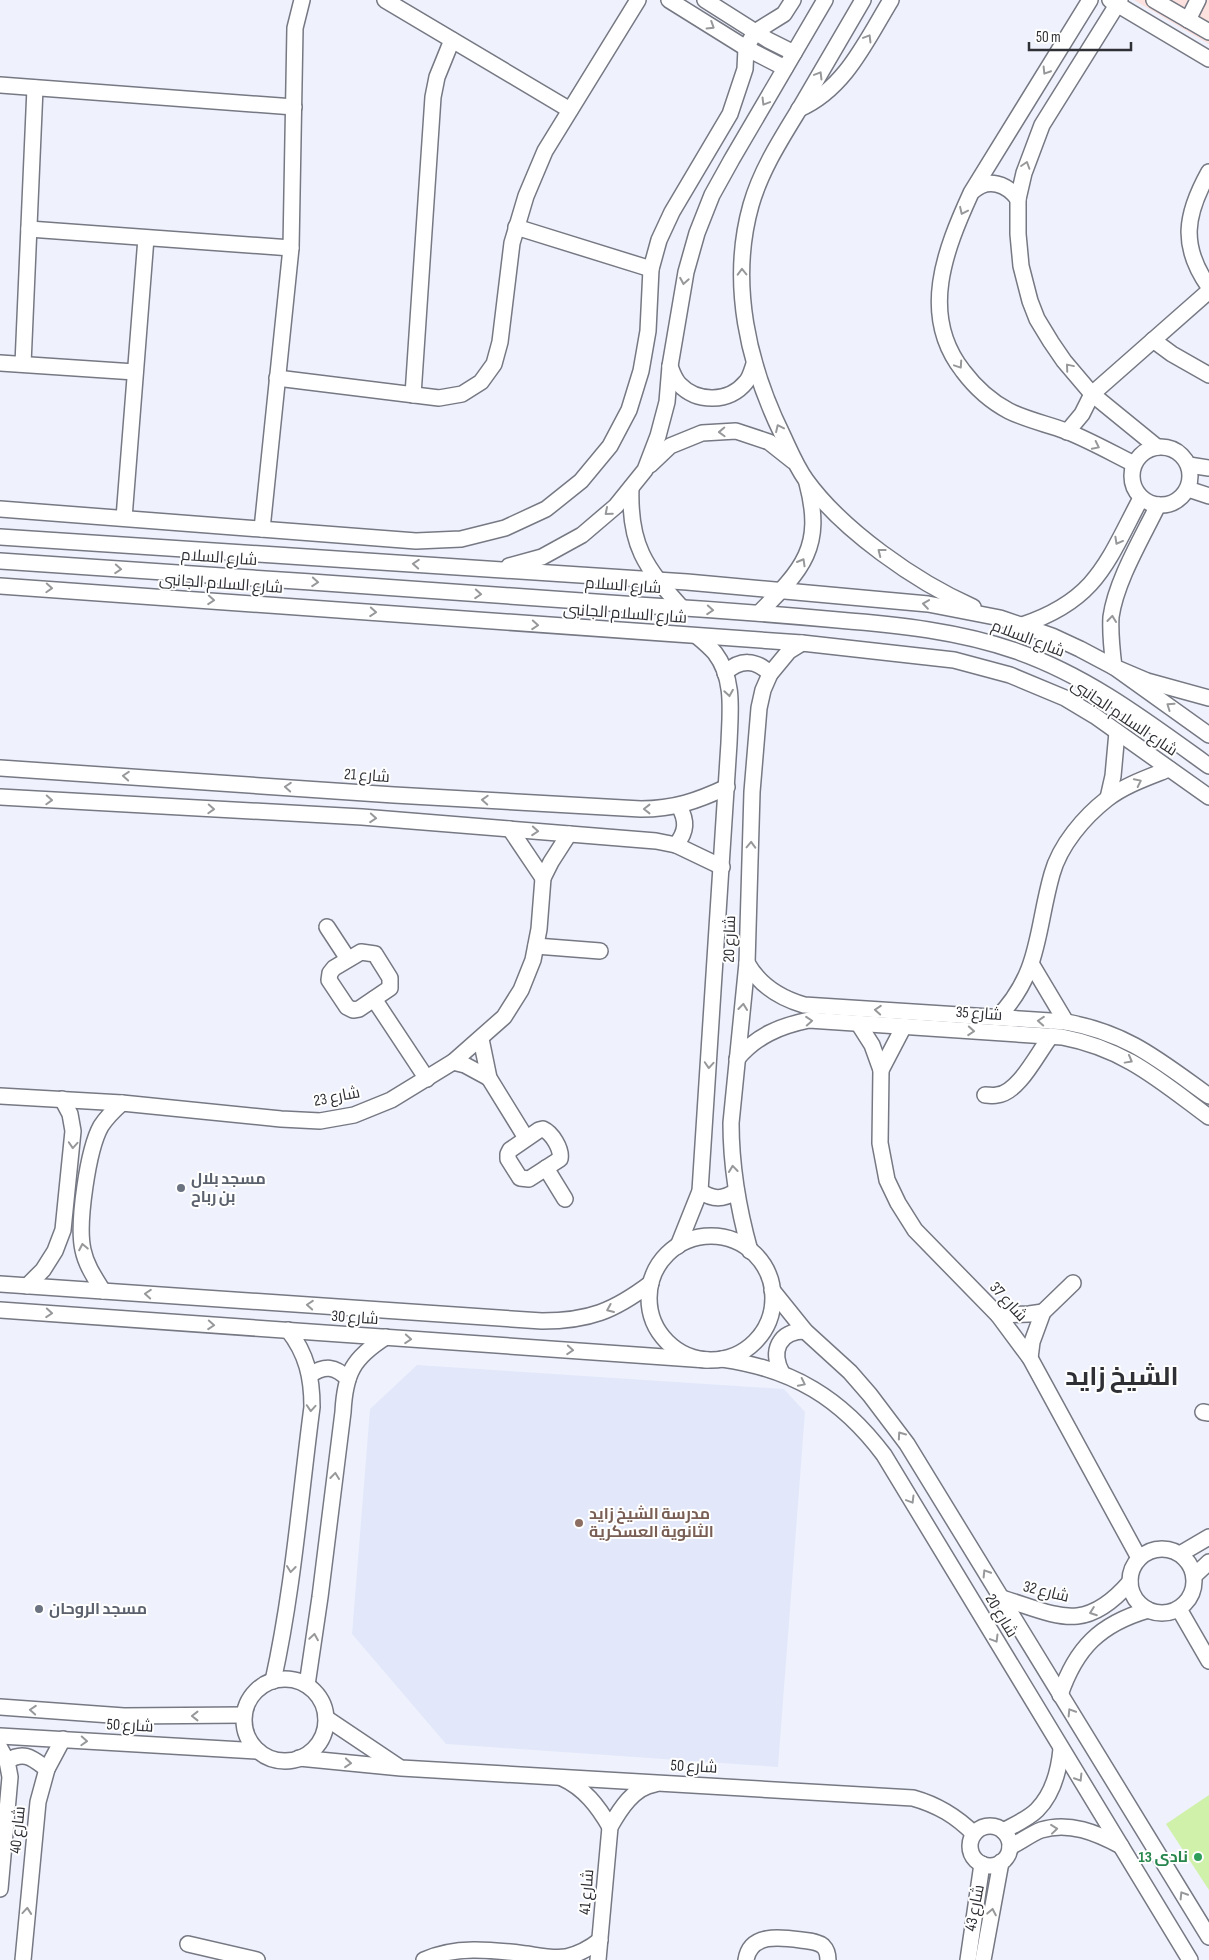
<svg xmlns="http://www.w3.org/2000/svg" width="1209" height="1960" viewBox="0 0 1209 1960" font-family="'Sofia Sans Condensed',Cairo,sans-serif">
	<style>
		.commercial { fill: #fce1df }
		.built { fill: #e2e8fa }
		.green { fill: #d0f1aa }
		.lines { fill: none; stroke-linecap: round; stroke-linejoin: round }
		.minor-casing { stroke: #767983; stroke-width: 18 }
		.minor { stroke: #fff; stroke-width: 15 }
		.oneway { stroke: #97989a }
		.worship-dot { fill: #6b7280; stroke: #fff; stroke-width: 2 }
		.education-dot { fill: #8d6e63; stroke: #fff; stroke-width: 2 }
		.leisure-dot { fill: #2e9e5b; stroke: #fff; stroke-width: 2 }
		.labels { text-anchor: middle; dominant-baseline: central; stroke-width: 4; stroke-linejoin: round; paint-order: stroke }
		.street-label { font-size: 16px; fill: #2f3035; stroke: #fff }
		.worship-label { font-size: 16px; font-weight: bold; fill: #5b616d; stroke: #fff; text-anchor: start }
		.education-label { font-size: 16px; font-weight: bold; fill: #785e54; stroke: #fff; text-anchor: start }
		.leisure-label { font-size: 16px; font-weight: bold; fill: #27864d; stroke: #fff; text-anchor: end }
		.town-label { font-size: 26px; font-weight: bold; fill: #2f3035; stroke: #fff }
	</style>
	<rect width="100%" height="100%" fill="#eff2fd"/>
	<!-- commercial -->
	<polygon class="commercial" points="1134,0 1209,0 1209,44"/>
	<!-- built -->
	<polygon class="built" points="417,1365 784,1389 805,1412 778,1767 446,1744 352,1634 370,1409"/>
	<!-- green -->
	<polygon class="green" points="1209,1795 1209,1890 1166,1824"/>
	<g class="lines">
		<!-- minor casing -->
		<g class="minor-casing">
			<g id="minor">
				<polyline points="385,0 570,110"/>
				<polyline points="669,0 746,48 785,68"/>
				<polyline points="705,0 768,40 794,53"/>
				<path d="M863 0C842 36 821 72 800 108 781 139 761 170 751 205 729 283 748 365 783 436 790 451 796 466 806 480 842 530 916 582 973 607"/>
				<path d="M1090 0 971 193C945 250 919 315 963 371 975 387 990 401 1009 411 1027 420 1047 424 1066 431 1089 440 1112 453 1134 464"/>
				<polyline points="1110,0 1209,59"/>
				<polyline points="1120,0 1042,125 1024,173 1018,199 1018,234 1021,266 1030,301 1037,319 1051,342 1064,361 1092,394 1157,447"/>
				<polyline points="1154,0 1209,32"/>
				<polyline points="1188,20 1198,0"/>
				<polyline points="0,85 294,107"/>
				<path d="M799 109C845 89 866 41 891 0"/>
				<path d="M1209 172C1185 215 1180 246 1209 287"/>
				<path d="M973 191C988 177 1007 184 1018 199"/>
				<polyline points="516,227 651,269"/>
				<polyline points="29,229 291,248"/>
				<polyline points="1153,340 1172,354 1209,375"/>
				<polyline points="0,363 135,372"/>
				<polyline points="23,364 35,88"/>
				<path d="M670 366C672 372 675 379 679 384 697 403 729 403 746 382 750 378 752 370 754 364"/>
				<polyline points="277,378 439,398 462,394 481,382 494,364 500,342 512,243 526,196 545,151 638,0"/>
				<polyline points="413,395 433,97 437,77 452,40"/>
				<polyline points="1067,432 1082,414 1092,394 1209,291"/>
				<circle cx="1161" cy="476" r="29"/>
				<polyline points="650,465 670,446 702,433 736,431 769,442 793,461"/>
				<polyline points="1189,465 1209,468"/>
				<path d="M631 488C629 545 645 567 682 608"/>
				<polyline points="1188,489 1209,496"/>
				<path d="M1158 505C1142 538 1116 581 1111 617 1110 634 1112 651 1114 667L1147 681 1209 698"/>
				<polyline points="0,509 416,541 461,539 505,528 546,509 581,481 610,446 629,410 641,371 648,331 651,269 659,240 672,212 730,114 745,69 746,48 755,32 784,14 793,0"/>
				<polyline points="124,518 146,238"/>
				<polyline points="262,529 291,248 295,28 302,0"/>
				<polyline points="0,537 687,582 928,604 1000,618 1052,636 1080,649 1114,667 1209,735"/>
				<path d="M0 561C213 575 425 590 638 605 705 609 771 614 838 620 899 625 958 631 1016 651 1088 676 1148 722 1209 766"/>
				<polyline points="509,566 542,557 582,535 616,506 645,470 658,436 667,402 670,366 686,272 697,233 712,195 732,159 825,0"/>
				<polyline points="0,586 802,643 954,660 1010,675 1065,698 1095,716 1209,797"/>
				<path d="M759 613C803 569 824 547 807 483"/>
				<path d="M1022 625C1097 600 1107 562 1141 498"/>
				<path d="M725 673C740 659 756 659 770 674"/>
				<path d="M0 768 394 795 641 809C674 809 697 801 727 787"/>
				<polyline points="0,797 362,817 656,841 676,845 722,867"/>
				<polyline points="1108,798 1113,776 1117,732"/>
				<polyline points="510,829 543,878"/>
				<path d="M676 845C687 831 687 821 679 806"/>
				<polyline points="327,927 348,959"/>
				<polyline points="536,946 600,951"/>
				<polygon points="361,952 375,954 390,978 390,988 359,1009 353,1010 347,1007 329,980 330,973 334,968"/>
				<path d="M747 963C760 986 780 998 804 1005L1066 1022C1128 1033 1160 1061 1209 1096"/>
				<polyline points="1032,965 1066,1022"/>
				<polyline points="374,999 427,1079"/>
				<path d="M997 1018C1041 973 1036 930 1052 874 1060 845 1084 817 1107 799 1125 785 1149 777 1169 769"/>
				<polyline points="858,1023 872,1045 881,1070 880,1143 887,1180 898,1203 915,1230 998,1315 1030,1358 1139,1558"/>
				<polyline points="481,1039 489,1078 526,1138"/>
				<path d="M737 1059C756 1036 780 1026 809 1020L1062 1037C1125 1049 1159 1080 1209 1117"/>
				<polyline points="453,1062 465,1065 489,1078"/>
				<polyline points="881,1070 904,1026"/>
				<path d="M985 1095C989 1095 993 1096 997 1095 1019 1093 1038 1052 1051 1036"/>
				<polyline points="0,1096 122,1103 281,1119 320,1121 354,1115 391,1100 453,1062 504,1017 521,990 533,960 539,929 543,878 551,862 569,834"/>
				<path d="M543 1129C552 1133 562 1149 560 1159L529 1179 520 1178 508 1159V1154L510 1150 539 1130Z"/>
				<polyline points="546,1168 565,1199"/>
				<path d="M700 1191C713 1200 723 1200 736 1191"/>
				<circle cx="711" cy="1298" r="62"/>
				<path d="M678 1246 700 1191 729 743C730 713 735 679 715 653 710 647 704 642 698 637"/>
				<path d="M750 1251C738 1208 731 1167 731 1123L747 963 752 792 759 708 763 690 770 674 789 651 802 643"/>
				<path d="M0 1284 542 1321C589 1321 614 1311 651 1283"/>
				<polyline points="27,1286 43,1270 55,1251 63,1230 73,1131 70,1114 62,1099"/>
				<polyline points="772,1290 805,1331 850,1372 870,1395 907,1444 1209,1937"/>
				<path d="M103 1291C95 1278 86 1265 83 1250 77 1224 88 1149 101 1126 107 1117 114 1110 122 1103"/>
				<polyline points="0,1310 707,1360"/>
				<polyline points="998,1315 1029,1314 1043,1312"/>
				<polyline points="1030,1358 1032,1342 1043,1312 1073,1283"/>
				<path d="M722 1359C793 1369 841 1398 884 1455L1190 1960"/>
				<path d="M782 1373C770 1351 779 1331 805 1331"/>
				<path d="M310 1375C325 1365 335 1366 348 1379"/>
				<polyline points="1203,1412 1209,1413"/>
				<circle cx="1162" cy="1581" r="32"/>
				<polyline points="1180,1554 1209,1537"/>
				<polyline points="1194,1576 1209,1562"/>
				<path d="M1002 1598C1059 1616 1085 1634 1130 1582"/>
				<polyline points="1179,1609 1209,1661"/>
				<circle cx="285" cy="1720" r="41"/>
				<path d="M273 1681C293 1591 300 1498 312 1407 312 1378 307 1354 288 1330"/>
				<path d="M307 1685 320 1597 343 1412C345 1373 353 1358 386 1337"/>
				<path d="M1060 1695C1076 1648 1100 1624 1148 1610"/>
				<polyline points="0,1707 124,1716 244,1715"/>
				<polyline points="326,1718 399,1767"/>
				<polyline points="0,1736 258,1751"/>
				<polyline points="0,1748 7,1761 10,1777 0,1889"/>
				<path d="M299 1758 401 1768 913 1798C938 1805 956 1816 974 1834"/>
				<path d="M7 1761C25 1750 33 1759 47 1769"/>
				<path d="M562 1778C584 1788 598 1806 610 1827"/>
				<circle cx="990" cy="1846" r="20"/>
				<path d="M1003 1831C1014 1825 1028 1819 1037 1810 1053 1794 1059 1770 1061 1749"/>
				<path d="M1010 1847C1020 1842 1031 1834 1041 1830 1069 1821 1097 1833 1121 1846"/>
				<polyline points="188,1944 257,1960"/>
				<polyline points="23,1960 38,1802 47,1769 63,1739"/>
				<path d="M424 1960C456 1945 493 1950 527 1954 540 1956 553 1959 566 1957 579 1954 590 1948 600 1940"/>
				<path d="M598 1960 610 1827C620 1809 634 1787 655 1784"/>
				<path d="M746 1960C750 1933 780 1937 801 1940 808 1941 817 1941 823 1946 827 1950 828 1955 828 1960"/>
				<polyline points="968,1960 982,1864"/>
				<polyline points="983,1960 1001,1862"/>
			</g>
		</g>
		<!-- minor -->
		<use href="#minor" class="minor"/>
	</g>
	<!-- one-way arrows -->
	<defs><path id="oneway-chevron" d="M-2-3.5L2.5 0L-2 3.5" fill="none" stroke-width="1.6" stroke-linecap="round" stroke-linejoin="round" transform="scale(1.25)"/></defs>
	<g class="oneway">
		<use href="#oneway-chevron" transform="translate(711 26) rotate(32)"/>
		<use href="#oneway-chevron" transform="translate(868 38) rotate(-59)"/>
		<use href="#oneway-chevron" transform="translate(1046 71) rotate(122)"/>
		<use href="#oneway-chevron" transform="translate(819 75) rotate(-59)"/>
		<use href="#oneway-chevron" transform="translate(765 102) rotate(121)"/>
		<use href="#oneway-chevron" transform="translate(1026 165) rotate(-72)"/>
		<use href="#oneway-chevron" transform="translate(963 211) rotate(115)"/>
		<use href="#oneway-chevron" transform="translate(742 272) rotate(-91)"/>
		<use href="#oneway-chevron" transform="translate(684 281) rotate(100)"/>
		<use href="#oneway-chevron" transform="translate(959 365) rotate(56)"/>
		<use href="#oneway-chevron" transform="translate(1069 367) rotate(-130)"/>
		<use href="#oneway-chevron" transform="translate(779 428) rotate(-115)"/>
		<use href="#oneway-chevron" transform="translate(722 432) rotate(178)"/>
		<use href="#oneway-chevron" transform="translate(1096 446) rotate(26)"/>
		<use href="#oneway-chevron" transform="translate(608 512) rotate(139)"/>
		<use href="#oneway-chevron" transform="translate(1118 541) rotate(119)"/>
		<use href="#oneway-chevron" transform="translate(881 552) rotate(-142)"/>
		<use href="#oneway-chevron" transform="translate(802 562) rotate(-60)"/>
		<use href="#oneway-chevron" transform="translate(416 564) rotate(-176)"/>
		<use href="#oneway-chevron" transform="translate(118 569) rotate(4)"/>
		<use href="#oneway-chevron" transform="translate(315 582) rotate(4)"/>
		<use href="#oneway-chevron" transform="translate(49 588) rotate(3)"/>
		<use href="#oneway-chevron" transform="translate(478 594) rotate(4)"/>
		<use href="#oneway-chevron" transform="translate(211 600) rotate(4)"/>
		<use href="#oneway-chevron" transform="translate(926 604) rotate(-172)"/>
		<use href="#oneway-chevron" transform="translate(710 610) rotate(4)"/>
		<use href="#oneway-chevron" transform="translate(373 612) rotate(4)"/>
		<use href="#oneway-chevron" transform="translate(1112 619) rotate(-84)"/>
		<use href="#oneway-chevron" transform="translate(535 625) rotate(4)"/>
		<use href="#oneway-chevron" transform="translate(729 693) rotate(81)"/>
		<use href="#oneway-chevron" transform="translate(1170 706) rotate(-145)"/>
		<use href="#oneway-chevron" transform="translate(126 776) rotate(-176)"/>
		<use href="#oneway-chevron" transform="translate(1138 782) rotate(-26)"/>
		<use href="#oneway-chevron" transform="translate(288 787) rotate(-176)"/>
		<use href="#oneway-chevron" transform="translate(49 800) rotate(3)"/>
		<use href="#oneway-chevron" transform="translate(485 800) rotate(-177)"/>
		<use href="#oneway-chevron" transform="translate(211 809) rotate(3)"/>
		<use href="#oneway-chevron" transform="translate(647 809) rotate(-180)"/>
		<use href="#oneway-chevron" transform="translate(373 818) rotate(4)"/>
		<use href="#oneway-chevron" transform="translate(535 831) rotate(4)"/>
		<use href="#oneway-chevron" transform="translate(751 845) rotate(-88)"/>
		<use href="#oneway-chevron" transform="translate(743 1007) rotate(-84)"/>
		<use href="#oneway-chevron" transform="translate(878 1010) rotate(-176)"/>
		<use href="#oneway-chevron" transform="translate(809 1021) rotate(-4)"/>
		<use href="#oneway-chevron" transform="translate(1041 1021) rotate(-176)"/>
		<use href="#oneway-chevron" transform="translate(971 1031) rotate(4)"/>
		<use href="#oneway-chevron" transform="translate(1129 1060) rotate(29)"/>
		<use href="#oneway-chevron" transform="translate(709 1065) rotate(94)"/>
		<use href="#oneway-chevron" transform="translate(73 1145) rotate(94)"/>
		<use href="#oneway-chevron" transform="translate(733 1169) rotate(-96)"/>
		<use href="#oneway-chevron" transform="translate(83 1247) rotate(-101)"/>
		<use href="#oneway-chevron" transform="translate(148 1294) rotate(-176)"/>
		<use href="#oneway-chevron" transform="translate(310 1305) rotate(-176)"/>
		<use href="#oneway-chevron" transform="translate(610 1309) rotate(157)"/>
		<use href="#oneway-chevron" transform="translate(49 1313) rotate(4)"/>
		<use href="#oneway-chevron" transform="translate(211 1325) rotate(4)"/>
		<use href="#oneway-chevron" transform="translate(408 1339) rotate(4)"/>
		<use href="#oneway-chevron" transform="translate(570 1350) rotate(4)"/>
		<use href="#oneway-chevron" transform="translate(802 1383) rotate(26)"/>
		<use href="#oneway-chevron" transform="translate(311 1408) rotate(94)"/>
		<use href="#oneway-chevron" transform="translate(901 1435) rotate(-125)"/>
		<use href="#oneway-chevron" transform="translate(335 1476) rotate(-83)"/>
		<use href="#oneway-chevron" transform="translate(911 1500) rotate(59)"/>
		<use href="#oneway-chevron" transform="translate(291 1569) rotate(97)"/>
		<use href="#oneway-chevron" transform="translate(986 1573) rotate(-122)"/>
		<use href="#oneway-chevron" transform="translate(1093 1612) rotate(160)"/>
		<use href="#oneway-chevron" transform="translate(314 1637) rotate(-81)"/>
		<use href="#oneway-chevron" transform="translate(995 1639) rotate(59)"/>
		<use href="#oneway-chevron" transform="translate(33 1710) rotate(-176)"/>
		<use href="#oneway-chevron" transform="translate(1071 1712) rotate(-122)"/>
		<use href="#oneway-chevron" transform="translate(195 1716) rotate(180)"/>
		<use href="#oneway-chevron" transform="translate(84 1741) rotate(3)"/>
		<use href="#oneway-chevron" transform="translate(348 1763) rotate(5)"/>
		<use href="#oneway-chevron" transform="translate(1079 1778) rotate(58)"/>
		<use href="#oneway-chevron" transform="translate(1054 1829) rotate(-6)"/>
		<use href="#oneway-chevron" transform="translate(1183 1895) rotate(-122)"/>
		<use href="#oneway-chevron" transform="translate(27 1911) rotate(-85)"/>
		<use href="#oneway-chevron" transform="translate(992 1912) rotate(-79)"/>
	</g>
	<!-- markers -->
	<g class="worship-dot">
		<circle cx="181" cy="1188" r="5"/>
		<circle cx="39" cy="1609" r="5"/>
	</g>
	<circle class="education-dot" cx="579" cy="1523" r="5"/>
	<circle class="leisure-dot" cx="1198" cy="1857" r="5"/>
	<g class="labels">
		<!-- street labels -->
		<g class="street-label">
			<text transform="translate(219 558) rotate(4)">شارع السلام</text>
			<text transform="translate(221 584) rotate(4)">شارع السلام الجانبى</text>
			<text transform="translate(623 586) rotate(4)">شارع السلام</text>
			<text transform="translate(625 614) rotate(4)">شارع السلام الجانبى</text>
			<text transform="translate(1028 639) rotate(21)">شارع السلام</text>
			<text transform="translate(1124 718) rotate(34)">شارع السلام الجانبى</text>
			<text transform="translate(367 776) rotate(4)">شارع 21</text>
			<text transform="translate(730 939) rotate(-88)">شارع 20</text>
			<text transform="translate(979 1014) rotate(4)">شارع 35</text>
			<text transform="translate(337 1097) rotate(-11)">شارع 23</text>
			<text transform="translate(1008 1302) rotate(48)">شارع 37</text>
			<text transform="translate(355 1318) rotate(4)">شارع 30</text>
			<text transform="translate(1046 1592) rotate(14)">شارع 32</text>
			<text transform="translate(1001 1616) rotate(59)">شارع 20</text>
			<text transform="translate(130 1726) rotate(3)">شارع 50</text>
			<text transform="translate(694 1767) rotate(3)">شارع 50</text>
			<text transform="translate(18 1830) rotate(-84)">شارع 40</text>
			<text transform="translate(587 1892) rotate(-85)">شارع 41</text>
			<text transform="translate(975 1908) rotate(-79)">شارع 43</text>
		</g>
		<!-- worship labels -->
		<g class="worship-label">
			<text x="191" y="1179">مسجد بلال<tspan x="191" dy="18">بن رباح</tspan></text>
			<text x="49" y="1609">مسجد الروحان</text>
		</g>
		<!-- education labels -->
		<g class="education-label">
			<text x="589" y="1514">مدرسة الشيخ زايد<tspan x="589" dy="18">الثانوية العسكرية</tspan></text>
		</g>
		<!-- leisure labels -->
		<g class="leisure-label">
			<text x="1188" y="1857">نادى 13</text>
		</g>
		<!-- town labels -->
		<g class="town-label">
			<text x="1122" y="1377">الشيخ زايد</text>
		</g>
	</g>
	<!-- scale -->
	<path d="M1029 42v8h102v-8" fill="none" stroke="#2f3035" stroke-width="2.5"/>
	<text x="1036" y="42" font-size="15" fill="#2f3035" stroke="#ffffff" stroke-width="4" paint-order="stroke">50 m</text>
</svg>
